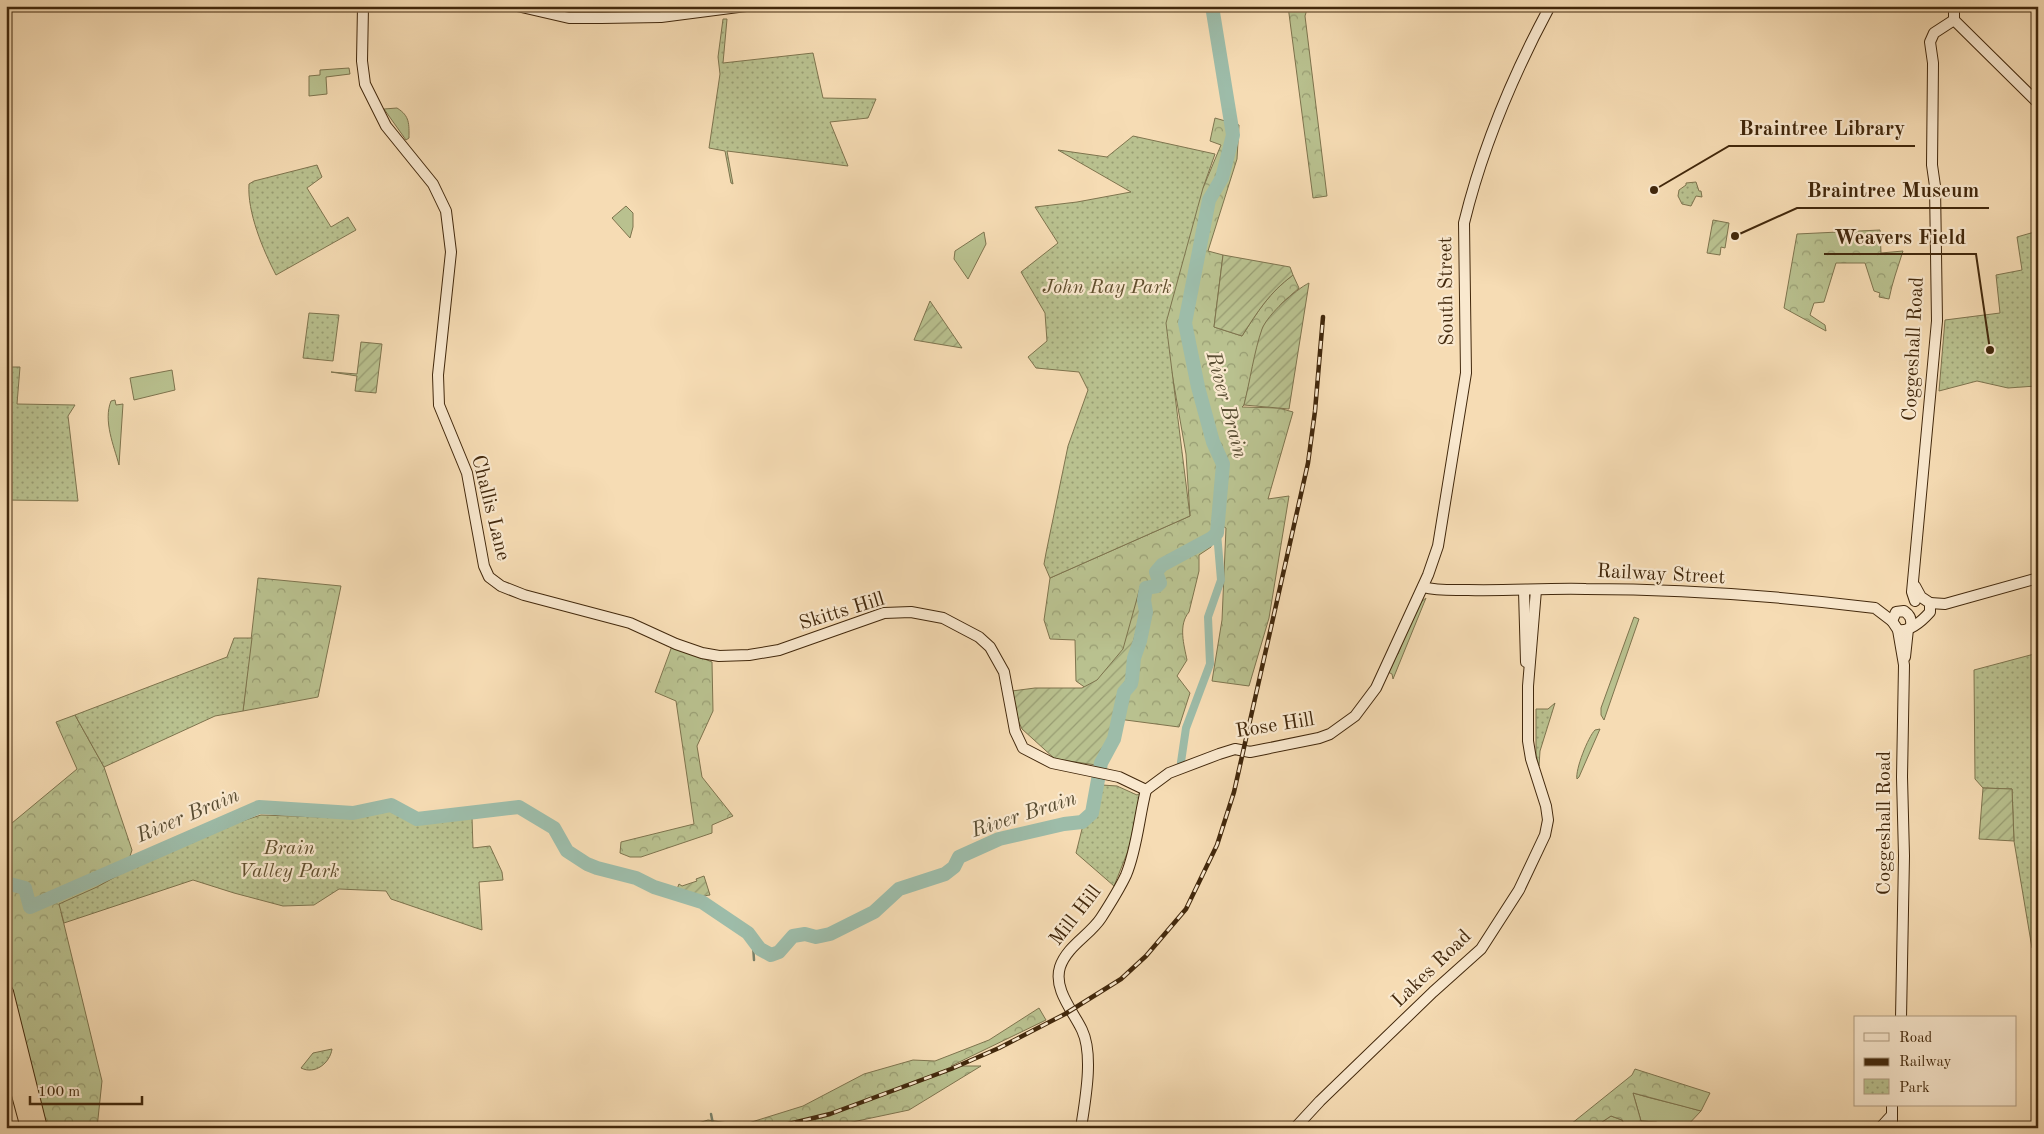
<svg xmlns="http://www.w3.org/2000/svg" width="2044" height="1134" viewBox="0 0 2044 1134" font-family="'Old Standard TT',serif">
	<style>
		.grass { fill: #b9c18f; stroke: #7e744e }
		.forest { fill: url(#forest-crowns); stroke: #7e744e }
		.park { fill: url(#park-dots); stroke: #7e744e }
		.garden { fill: url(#garden-furrows); stroke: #7e744e }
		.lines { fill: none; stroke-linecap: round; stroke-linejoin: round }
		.stream { stroke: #79816a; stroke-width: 2.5 }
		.canal { stroke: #9dbca9; stroke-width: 8 }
		.river { stroke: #9dbca9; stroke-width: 14 }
		.secondary-casing { stroke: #42280c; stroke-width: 12 }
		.highway-casing { stroke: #42280c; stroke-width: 16 }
		.secondary { stroke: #f9e8ce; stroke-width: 10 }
		.highway { stroke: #f6dcb4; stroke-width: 14 }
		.rail-casing { stroke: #42280c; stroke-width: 4.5 }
		.rail { stroke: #f9e8ce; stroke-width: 2.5; stroke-dasharray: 8; stroke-linecap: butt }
		.labels { text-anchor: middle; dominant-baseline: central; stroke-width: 4.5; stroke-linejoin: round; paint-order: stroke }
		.park-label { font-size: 20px; font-style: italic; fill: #604e2d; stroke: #f9e8ce }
		.street-label { font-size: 20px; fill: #42280c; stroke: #f9e8ce }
		.water-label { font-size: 21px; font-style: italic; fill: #594d33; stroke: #f9e8ce }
		.leader { fill: none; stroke: #42280c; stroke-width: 2 }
		.callout-dot { fill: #42280c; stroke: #f9e8ce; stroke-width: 2 }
		.callout-label { font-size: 21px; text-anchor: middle; font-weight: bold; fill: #42280c; stroke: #f9e8ce; stroke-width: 4.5; stroke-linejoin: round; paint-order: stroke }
	</style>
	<defs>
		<pattern id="forest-crowns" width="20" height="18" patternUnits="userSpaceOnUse" patternTransform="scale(1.25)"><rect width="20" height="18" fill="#b9c18f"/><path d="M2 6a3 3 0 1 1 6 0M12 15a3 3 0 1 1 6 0" fill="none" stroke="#989d73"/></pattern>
		<pattern id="park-dots" width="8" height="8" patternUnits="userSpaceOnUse" patternTransform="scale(1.25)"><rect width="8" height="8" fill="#b9c18f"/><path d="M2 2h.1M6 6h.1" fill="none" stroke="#989d73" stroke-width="1.8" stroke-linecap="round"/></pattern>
		<pattern id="garden-furrows" width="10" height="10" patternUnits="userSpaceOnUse" patternTransform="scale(1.25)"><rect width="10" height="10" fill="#b9c18f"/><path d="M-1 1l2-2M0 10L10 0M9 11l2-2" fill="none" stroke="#989d73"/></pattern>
	</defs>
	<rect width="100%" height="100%" fill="#f6dcb4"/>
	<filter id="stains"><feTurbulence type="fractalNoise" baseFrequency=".004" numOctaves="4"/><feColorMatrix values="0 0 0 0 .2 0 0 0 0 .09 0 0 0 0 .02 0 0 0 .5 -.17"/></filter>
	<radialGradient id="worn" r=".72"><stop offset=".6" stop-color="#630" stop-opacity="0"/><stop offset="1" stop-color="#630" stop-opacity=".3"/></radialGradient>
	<!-- grass -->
	<g class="grass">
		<polygon points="349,68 350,74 326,77 327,94 309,96 309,76 320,75 320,70"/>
		<path d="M397 108C410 116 409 124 409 138L406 140 384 109Z"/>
		<polygon points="626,206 633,213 633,227 630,238 612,218"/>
		<polygon points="984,232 986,244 968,279 954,259 955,251"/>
		<polygon points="172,370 175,390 134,400 130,378"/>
		<path d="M115 400 116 405 123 404 119 465C114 446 103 421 111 401Z"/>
		<polygon points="1426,598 1393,679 1392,674 1388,672 1392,660 1398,654 1416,606"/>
		<polygon points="1634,617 1639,619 1604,720 1601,715 1601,708"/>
		<path d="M1600 729 1579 777 1577 779C1575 770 1588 737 1595 730Z"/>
		<path d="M1633 1093C1655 1100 1678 1104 1701 1111L1685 1128H1664V1125L1656 1122 1641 1121Z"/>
		<polygon points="1611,1116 1622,1120 1627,1128 1593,1128"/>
	</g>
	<!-- forest -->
	<g class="forest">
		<polygon points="1288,6 1308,6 1305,16 1327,196 1313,198"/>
		<path d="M1215 118 1239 125 1237 159 1208 251 1223 255 1214 327 1242 336C1258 311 1269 293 1293 275L1299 288 1282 303 1263 327 1244 405 1242 407 1279 408 1293 412 1268 499 1289 496 1269 618 1249 686 1212 681 1222 620 1226 528 1212 520 1211 547 1199 555V571L1189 612C1178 625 1184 645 1187 660L1177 676 1190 693 1179 727 1095 716 1104 701 1076 681 1075 640 1050 639 1044 620 1050 578 1190 516 1186 454 1171 368 1155 307 1174 221 1203 188 1221 145 1210 141Z"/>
		<path d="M1880 230 1881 253 1903 251C1898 267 1892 283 1889 299L1879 297 1880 293 1874 291 1865 263H1836L1824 302 1814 303 1810 315 1825 325 1826 331 1784 308 1797 234Z"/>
		<polygon points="258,578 341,586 318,697 243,711"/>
		<polygon points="672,646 712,662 713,711 697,746 702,777 733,816 712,825 712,833 641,857 630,857 620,853 621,842 694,824 676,701 655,692"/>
		<polygon points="75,715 104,767 132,850 125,872 61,912 102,1081 97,1128 45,1128 6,988 6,828 77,769 56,722"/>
		<polygon points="1039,1008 1046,1020 951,1066 981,1066 909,1110 824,1128 682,1128 708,1120 742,1125 803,1106 864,1074 913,1060 935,1061 989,1040"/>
		<polygon points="1635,1069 1710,1093 1701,1111 1633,1093 1641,1121 1656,1122 1664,1125 1664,1128 1627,1128 1622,1120 1611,1116 1593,1128 1566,1128 1632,1075"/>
	</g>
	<!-- park -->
	<g class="park">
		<polygon points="723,19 727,19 723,63 813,53 823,98 876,99 868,118 830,122 848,166 727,151 733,184 731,183 725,151 709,148 720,74 718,57"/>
		<polygon points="1133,136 1215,154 1203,188 1166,323 1190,516 1050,578 1044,564 1046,553 1068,446 1088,390 1079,372 1036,368 1028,357 1047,341 1045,313 1021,272 1058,243 1035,207 1077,202 1131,192 1058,150 1107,157"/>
		<path d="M317 165 322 177 307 188 331 227 348 217 356 230 276 275C263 250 247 212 249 184L254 181Z"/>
		<polygon points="1696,182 1699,191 1701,191 1702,197 1696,196 1691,206 1682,204 1678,196 1679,190 1686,185 1686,183"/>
		<polygon points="2038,231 2038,413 2036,386 2008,388 1977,381 1939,391 1945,320 2000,313 1996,275 2022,270 2017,237"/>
		<polygon points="309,313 339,315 333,361 303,358"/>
		<polygon points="6,367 20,367 17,404 75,405 68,416 78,501 6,500"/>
		<polygon points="234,638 252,638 243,711 215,716 104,767 75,715 227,657"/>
		<polygon points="2038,653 2038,949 2032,948 2014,841 2012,789 1983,788 1975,779 1974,670"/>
		<polygon points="1555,703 1540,751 1539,766 1536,756 1536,709 1548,709"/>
		<polygon points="1102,785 1117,786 1137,795 1146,790 1128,851 1114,886 1076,853 1084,821 1097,812"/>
		<polygon points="391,810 416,822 472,817 473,848 490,846 502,872 503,880 479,882 482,930 391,899 386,891 339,889 314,905 283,906 234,893 193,880 64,923 59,904 97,887 144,861 208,832 261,815 351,818"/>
		<path d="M332 1049C330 1063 315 1075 301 1068L313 1053Z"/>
	</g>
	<!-- garden -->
	<g class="garden">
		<polygon points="1713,220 1729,223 1725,248 1721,247 1720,255 1707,253"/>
		<path d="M1223 255 1290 267 1293 275C1269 293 1258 311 1242 336L1214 327Z"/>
		<path d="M1309 283 1289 409 1244 405C1250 381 1254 352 1262 329 1268 314 1295 290 1309 283Z"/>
		<polygon points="930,301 962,348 914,340"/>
		<polygon points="361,342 382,344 376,393 355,391 357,376 331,372 357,374"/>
		<polygon points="1141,584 1142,610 1129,657 1128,677 1120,689 1114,726 1096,765 1055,759 1022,729 1018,720 1012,691 1035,688 1082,688 1097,680 1123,649"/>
		<polygon points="1983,788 2012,789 2014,841 1979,839"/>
		<path d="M704 876 710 895C699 897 686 895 677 889L679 884 682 886 697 881 696 879Z"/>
	</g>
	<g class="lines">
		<!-- stream -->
		<g class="stream">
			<polyline points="748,933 753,945 754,960"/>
			<polyline points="711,1114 713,1124"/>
		</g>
		<!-- canal -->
		<polyline class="canal" points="1181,762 1186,728 1210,664 1208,617 1221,580 1217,533"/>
		<!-- river -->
		<polyline class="river" points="6,883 25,888 30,907 259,807 353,813 391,805 417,819 519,807 554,828 567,851 587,864 597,868 636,878 654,887 702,902 748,933 760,949 771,955 779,952 793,936 805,934 816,937 830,934 874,912 899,889 945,874 954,867 959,857 999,839 1064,824 1082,822 1092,813 1101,763 1114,739 1124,692 1131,684 1132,679 1134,658 1140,641 1146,612 1144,600 1146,588 1157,586 1160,583 1156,572 1162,565 1212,538 1217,533 1223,464 1213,442 1198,387 1185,323 1209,200 1222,178 1233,135 1212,6"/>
		<!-- secondary casing -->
		<g class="secondary-casing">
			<g id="secondary">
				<polyline points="363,6 362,61 365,84 386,126 433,184 446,211 451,252 438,375 439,405 467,473 484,566 489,577 501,586 524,595 630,623 676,644 702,653 719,656 749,655 779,650 884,613 911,612 943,618 979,637 990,647 1004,672 1015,731 1023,748 1052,763 1119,777 1146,790"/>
				<polyline points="517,6 569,18 601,18 661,17 746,6"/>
				<polyline points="1954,6 1954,20"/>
				<polyline points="1954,20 2038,103"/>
				<path d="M1423 587C1438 591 1453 590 1468 590 1508 591 1547 588 1586 589 1682 589 1779 596 1875 608L1892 621 1898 630 1904 665 1902 777 1904 856 1901 1018"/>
				<polyline points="1524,591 1526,662"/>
				<polyline points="1915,601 1912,592 1937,321 1935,186 1932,165 1933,63 1930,42 1934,33 1954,20"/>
				<polyline points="1930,603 1945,604 2038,578"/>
				<path d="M1892 621 1896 612 1904 611C1910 615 1912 619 1911 626"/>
				<path d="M1898 630C1910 632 1922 621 1930 612V603L1921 597 1915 586"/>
				<polyline points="1905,657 1908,629"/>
				<path d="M1146 790 1169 773 1219 754 1235 749 1250 752 1265 749 1319 738 1330 734 1355 716 1376 688 1428 575 1438 546 1466 373 1464 223C1482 149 1514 73 1550 6"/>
				<polyline points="1892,1105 1892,1128"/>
				<path d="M1081 1128C1085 1101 1094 1055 1082 1030 1073 1011 1053 989 1060 967 1067 946 1090 935 1101 918 1110 904 1119 890 1126 875 1137 849 1139 817 1146 790"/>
				<polyline points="1295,1128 1320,1101 1433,992 1481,949 1519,890 1545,835 1548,820 1546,806 1531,759 1528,741 1528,686 1536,590"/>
				<polyline points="1880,1128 1892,1115"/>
			</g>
		</g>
		<!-- highway casing -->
		<g class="highway-casing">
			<g id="highway">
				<polyline points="6,992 40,1128"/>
				<polyline points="6,1047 28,1128"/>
			</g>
		</g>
		<!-- secondary -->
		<use href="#secondary" class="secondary"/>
		<!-- highway -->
		<use href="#highway" class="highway"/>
		<!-- rail casing -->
		<g class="rail-casing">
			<polyline id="rail" points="772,1128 830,1114 951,1069 999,1048 1065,1014 1121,979 1146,956 1186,909 1217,845 1234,792 1308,463 1315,411 1323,317"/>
		</g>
		<!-- rail -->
		<use href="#rail" class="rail"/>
	</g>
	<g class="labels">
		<!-- park labels -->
		<g class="park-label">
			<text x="1107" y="288">John Ray Park</text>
			<text x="289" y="849">Brain<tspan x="289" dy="23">Valley Park</tspan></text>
		</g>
		<!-- street labels -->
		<g class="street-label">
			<text transform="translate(1447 291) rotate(-91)">South Street</text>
			<text transform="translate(1914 349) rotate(-87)">Coggeshall Road</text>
			<text transform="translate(490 508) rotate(76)">Challis Lane</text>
			<text transform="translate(1661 575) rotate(3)">Railway Street</text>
			<text transform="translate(842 612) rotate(-17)">Skitts Hill</text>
			<text transform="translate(1275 726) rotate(-9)">Rose Hill</text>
			<text transform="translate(1885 823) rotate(-90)">Coggeshall Road</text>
			<text transform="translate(1076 916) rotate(-52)">Mill Hill</text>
			<text transform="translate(1432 969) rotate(-44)">Lakes Road</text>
		</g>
		<!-- water labels -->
		<g class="water-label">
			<text transform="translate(1226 405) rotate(75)">River Brain</text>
			<text transform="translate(1024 815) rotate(-18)">River Brain</text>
			<text transform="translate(188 816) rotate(-23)">River Brain</text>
		</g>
	</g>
	<!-- callouts -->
	<path class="leader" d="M1654 190L1729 146H1915M1735 236L1797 208H1989M1990 350L1976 254H1824"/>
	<g class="callout-dot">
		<circle cx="1654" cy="190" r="5"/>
		<circle cx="1735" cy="236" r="5"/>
		<circle cx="1990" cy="350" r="5"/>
	</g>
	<g class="callout-label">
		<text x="1822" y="135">Braintree Library</text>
		<text x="1893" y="197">Braintree Museum</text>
		<text x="1900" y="244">Weavers Field</text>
	</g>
	<!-- margin -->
	<rect width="2044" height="1134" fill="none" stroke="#f6dcb4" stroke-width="25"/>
	<rect x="8" y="8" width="2029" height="1119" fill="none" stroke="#42280c" stroke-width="2.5"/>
	<rect x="12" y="12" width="2019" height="1109" fill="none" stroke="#42280c"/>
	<!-- legend -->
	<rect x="1854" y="1016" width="162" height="90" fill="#f9e8ce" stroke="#b09b80"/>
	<rect x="1864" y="1033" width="25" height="8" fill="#f9e8ce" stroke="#b09b80"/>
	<text x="1899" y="1042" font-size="15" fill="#42280c">Road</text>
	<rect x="1864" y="1058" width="25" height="8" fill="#42280c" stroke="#b09b80"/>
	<text x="1899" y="1066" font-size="15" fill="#42280c">Railway</text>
	<rect x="1864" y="1079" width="25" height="15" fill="url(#park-dots)" stroke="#b09b80"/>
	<text x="1899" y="1092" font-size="15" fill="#42280c">Park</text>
	<!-- scale -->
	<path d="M30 1096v8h112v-8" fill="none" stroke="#42280c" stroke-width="2.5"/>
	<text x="38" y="1096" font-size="15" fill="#42280c" stroke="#f9e8ce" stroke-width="4" paint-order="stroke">100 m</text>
	<rect width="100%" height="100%" filter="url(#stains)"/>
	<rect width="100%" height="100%" fill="url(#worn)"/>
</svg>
